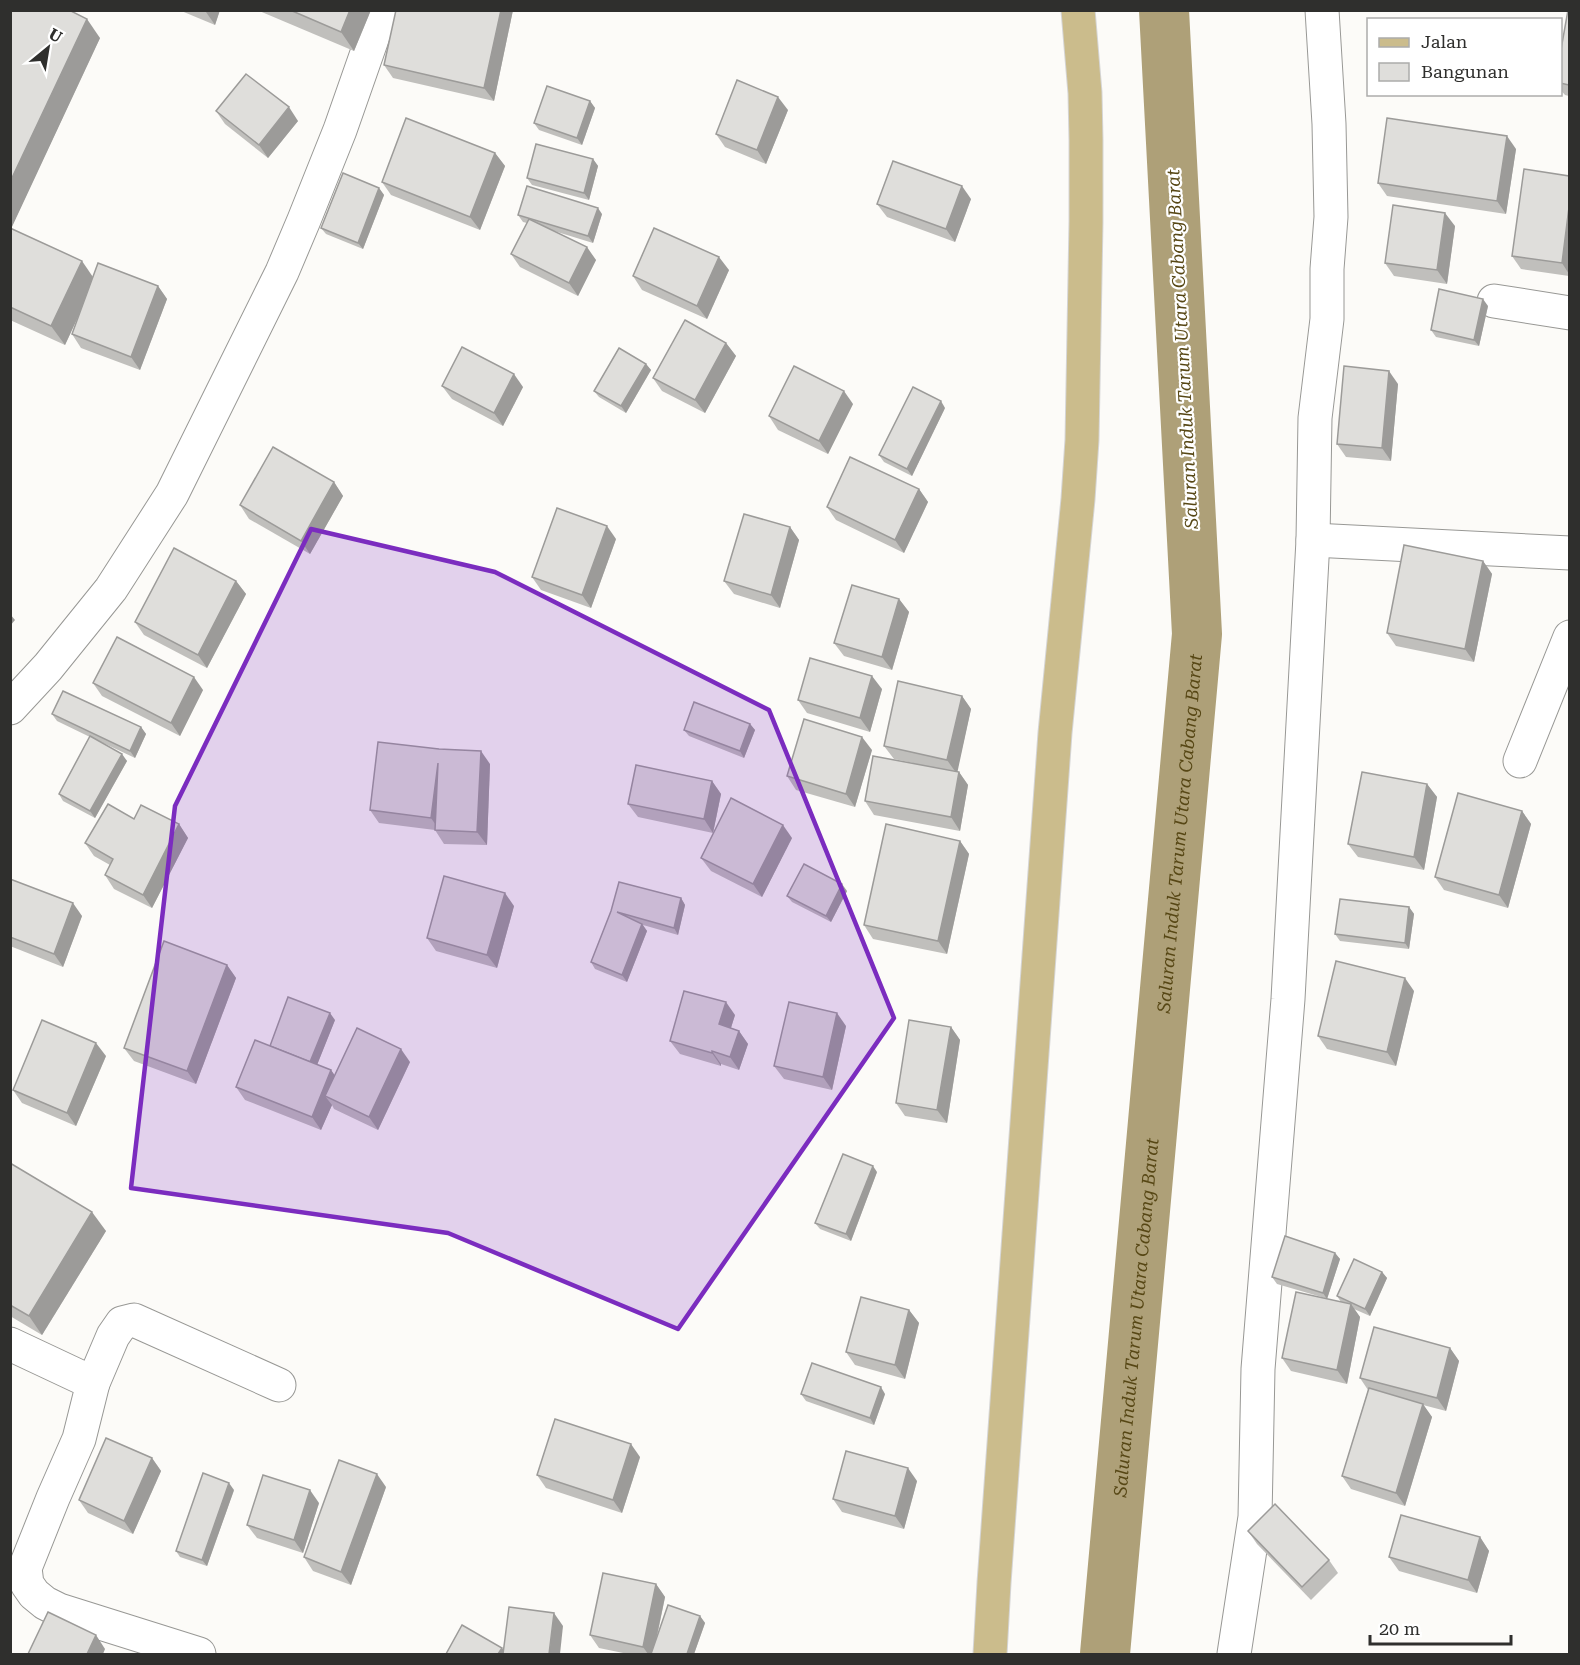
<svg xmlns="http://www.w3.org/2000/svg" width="1580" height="1665" viewBox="0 0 1580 1665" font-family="'Roboto Serif',serif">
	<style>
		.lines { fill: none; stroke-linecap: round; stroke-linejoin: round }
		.canal { stroke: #aea078; stroke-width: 50 }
		.minor-casing { stroke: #989895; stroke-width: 35 }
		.primary-casing { stroke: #d5d5d5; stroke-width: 35 }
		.minor { stroke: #fff; stroke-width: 33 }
		.primary { stroke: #cbbc8c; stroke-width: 33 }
		.wall { fill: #c0bfbc }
		.shaded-wall { fill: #9c9b99 }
		.building { fill: #dfdedb; stroke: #9c9b99; stroke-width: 1.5 }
		.marked { fill: #7b2cbf; fill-opacity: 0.2; stroke: #7b2cbf; stroke-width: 4.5; stroke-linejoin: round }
		.labels { text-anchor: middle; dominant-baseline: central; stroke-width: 4.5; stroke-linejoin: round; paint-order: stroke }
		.water-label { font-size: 18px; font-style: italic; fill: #574715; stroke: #fff }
	</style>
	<rect width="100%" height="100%" fill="#fcfbf8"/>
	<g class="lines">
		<!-- canal -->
		<path class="canal" id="s1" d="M1105 1654 1197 634 1164 10"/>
		<!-- minor casing -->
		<g class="minor-casing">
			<g id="minor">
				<polyline points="1494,301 1570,313"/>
				<polyline points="1313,540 1570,553"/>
				<polyline points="10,708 48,667 111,589 172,494 282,272 304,220 340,130 374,33 380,10"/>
				<polyline points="1520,761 1570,637"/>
				<polyline points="10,1344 93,1383 79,1439 53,1498 25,1568 27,1584 34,1594 45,1603 59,1610 199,1654"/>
				<polyline points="93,1383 113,1336 122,1323 134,1320 279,1385"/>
				<polyline points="1234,1654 1255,1517 1258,1369 1288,999 1313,540 1315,418 1327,319 1327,269 1331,217 1329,124 1322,10"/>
			</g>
		</g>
		<!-- primary casing -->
		<g class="primary-casing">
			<polyline id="primary" points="990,1654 994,1583 1055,733 1078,499 1082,440 1086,222 1086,140 1085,93 1078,10"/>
		</g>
		<!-- minor -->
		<use href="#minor" class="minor"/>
		<!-- primary -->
		<use href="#primary" class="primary"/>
	</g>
	<!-- wall -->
	<g class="wall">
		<polygon points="10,10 100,38 11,228 93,277 158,286 167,299 140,370 81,348 72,334 78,317 65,345 10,320"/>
		<polygon points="179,10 220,10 215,25"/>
		<polygon points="257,10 371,10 354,51"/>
		<polygon points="396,10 513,10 494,101 393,78 384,65"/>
		<polygon points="1569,10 1569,96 1565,95 1560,89 1560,55"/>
		<polygon points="590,101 595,108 582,145 539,130 534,123"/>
		<polygon points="788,110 766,164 725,147 716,134"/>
		<polygon points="216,111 298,121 268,158 225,124"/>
		<polygon points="1516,149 1506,214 1387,196 1378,183"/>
		<polygon points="495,153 505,166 480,230 391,195 382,182"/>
		<polygon points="593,159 598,166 589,200 532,185 527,178"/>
		<polygon points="1569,176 1569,276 1521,269 1512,256"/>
		<polygon points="379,188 384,195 363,249 326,234 321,228"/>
		<polygon points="971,199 955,242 887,217 877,204"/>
		<polygon points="602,214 593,243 554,231 596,260 578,296 520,267 511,254 527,223 523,222 518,215"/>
		<polygon points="1455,226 1447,284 1394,276 1385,263"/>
		<polygon points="729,270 707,319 642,290 633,276"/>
		<polygon points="1488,306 1479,346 1436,337 1431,330"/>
		<polygon points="726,343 736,356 705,413 662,391 653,378"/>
		<polygon points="646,364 651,370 626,413 599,397 594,391"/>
		<polygon points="1398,384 1391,461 1346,457 1337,444"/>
		<polygon points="442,386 523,387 503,426 452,399"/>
		<polygon points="853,404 828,454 778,430 769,416"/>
		<polygon points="945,408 912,476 884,462 879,455"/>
		<polygon points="334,482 343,496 310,554 249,519 240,505"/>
		<polygon points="919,489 928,502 904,553 836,520 827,507"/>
		<polygon points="790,527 799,540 780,608 734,594 724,581"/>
		<polygon points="616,539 591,608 541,590 532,577"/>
		<polygon points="1483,561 1492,574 1474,662 1396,646 1387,633"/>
		<polygon points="236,581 246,594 207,668 144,635 135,622"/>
		<polygon points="899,599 909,612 892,670 844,656 834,643"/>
		<polygon points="93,683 203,690 180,736 102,696"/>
		<polygon points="882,689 870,732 807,713 798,700"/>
		<polygon points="962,696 971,709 957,771 959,772 968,785 960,831 874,815 865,801 913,763 894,759 884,746"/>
		<polygon points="52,714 141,727 146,734 135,758 97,740 127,761 95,818 63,801 59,794 90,737 57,721"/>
		<polygon points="750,724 755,730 744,758 689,736 684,730"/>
		<polygon points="872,750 855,807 796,790 787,776"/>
		<polygon points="490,764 487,845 444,844 435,830 379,823 370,810"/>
		<polygon points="712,781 721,794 713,833 638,817 628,804"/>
		<polygon points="1427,784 1437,797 1424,870 1358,857 1348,844"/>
		<polygon points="1522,811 1531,824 1508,908 1444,890 1435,877"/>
		<polygon points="134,819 179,824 188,838 152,908 114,889 105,875 110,865 94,856 85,843"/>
		<polygon points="792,838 762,897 711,871 701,858"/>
		<polygon points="960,841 969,854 947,954 873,939 864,925"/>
		<polygon points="10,879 82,916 63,967 10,946"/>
		<polygon points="847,891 831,922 792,902 787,896"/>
		<polygon points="681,898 685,905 678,935 643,925 647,931 627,982 595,969 591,962 611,911"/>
		<polygon points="514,906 497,968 436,951 427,938"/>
		<polygon points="1409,907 1414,914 1409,949 1340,941 1335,934"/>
		<polygon points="227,965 236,978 196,1084 134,1061 124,1048"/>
		<polygon points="1414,991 1396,1066 1327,1049 1318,1036"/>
		<polygon points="735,1015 731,1028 739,1031 748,1044 739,1070 721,1064 721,1066 680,1054 670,1041"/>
		<polygon points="335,1020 317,1065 331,1070 335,1076 410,1062 378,1130 334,1109 332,1105 321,1130 245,1100 236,1087 270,1046"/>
		<polygon points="846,1026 832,1090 784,1079 774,1066"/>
		<polygon points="951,1027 960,1040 947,1123 905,1116 896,1103"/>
		<polygon points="106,1056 76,1126 22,1103 13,1090"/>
		<polygon points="10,1163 106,1231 42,1335 10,1316"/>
		<polygon points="877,1172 851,1241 820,1229 815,1223"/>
		<polygon points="1335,1253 1340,1259 1327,1299 1341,1302 1337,1296 1382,1272 1387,1278 1370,1316 1354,1309 1360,1317 1347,1384 1291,1371 1282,1358 1325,1298 1277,1284 1272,1277"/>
		<polygon points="909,1310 919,1323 905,1379 855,1365 846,1352"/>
		<polygon points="1450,1348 1459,1361 1446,1411 1423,1405 1432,1417 1405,1506 1351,1489 1342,1476 1368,1390 1360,1378"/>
		<polygon points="801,1394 885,1394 874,1425 806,1401"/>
		<polygon points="640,1457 622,1513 546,1488 537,1475"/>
		<polygon points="152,1458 161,1471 133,1534 88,1513 79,1500"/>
		<polygon points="917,1481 904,1529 842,1512 833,1499"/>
		<polygon points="386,1487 351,1585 313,1571 304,1557"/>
		<polygon points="234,1490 207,1566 180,1557 176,1551"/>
		<polygon points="319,1503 303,1553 257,1538 247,1525"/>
		<polygon points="1248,1531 1329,1560 1338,1573 1311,1600 1257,1544"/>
		<polygon points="1480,1537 1489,1551 1477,1593 1399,1571 1389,1557"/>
		<polygon points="656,1584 665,1597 657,1637 700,1616 705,1623 694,1654 628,1654 599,1648 590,1635"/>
	</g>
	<!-- shaded-wall -->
	<g class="shaded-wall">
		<polygon points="206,10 220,10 215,25 206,12"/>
		<polygon points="350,10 371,10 354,51 341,32"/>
		<polygon points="501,10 513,10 494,101 484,88"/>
		<polygon points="87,19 100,38 11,229 10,182"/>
		<polygon points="778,97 788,110 766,164 757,150"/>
		<polygon points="590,101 595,108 582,145 577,138"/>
		<polygon points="289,107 298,121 268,158 259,145"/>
		<polygon points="1507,136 1516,149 1506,214 1497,201"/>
		<polygon points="495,153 505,166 480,230 470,217"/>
		<polygon points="593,159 598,166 589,200 584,193"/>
		<polygon points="962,186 971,199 955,242 946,229"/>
		<polygon points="379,188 384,195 363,249 358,243"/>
		<polygon points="1569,207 1569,274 1562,263"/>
		<polygon points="598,208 602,214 593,243 588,236"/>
		<polygon points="1445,213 1455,226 1447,284 1437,270"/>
		<polygon points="587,247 596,260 578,296 569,283"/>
		<polygon points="719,257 729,270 707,319 697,306"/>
		<polygon points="82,261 95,280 65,345 51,326"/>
		<polygon points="158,286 167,299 140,370 131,357"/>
		<polygon points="1483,299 1488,306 1479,346 1474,340"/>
		<polygon points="726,343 736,356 705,413 695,400"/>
		<polygon points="646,364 651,370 626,413 621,406"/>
		<polygon points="1389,371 1398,384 1391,461 1382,448"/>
		<polygon points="514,374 523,387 503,426 494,413"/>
		<polygon points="844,391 853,404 828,454 819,441"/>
		<polygon points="941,401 945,408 912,476 907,469"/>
		<polygon points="334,482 343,496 310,554 301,541"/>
		<polygon points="919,489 928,502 904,553 895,540"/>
		<polygon points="607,526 616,539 591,608 582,595"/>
		<polygon points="790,527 799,540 780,608 771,595"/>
		<polygon points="1483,561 1492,574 1474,662 1465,649"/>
		<polygon points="236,581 246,594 207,668 198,655"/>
		<polygon points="899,599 909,612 892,670 882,657"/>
		<polygon points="10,614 15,620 10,626"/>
		<polygon points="872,676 882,689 870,732 860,718"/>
		<polygon points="194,677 203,690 180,736 171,723"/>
		<polygon points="962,696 971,709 957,774 947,760"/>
		<polygon points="750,724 755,730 744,758 740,751"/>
		<polygon points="141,727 146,734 135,758 130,751"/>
		<polygon points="862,737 872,750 855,807 846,794"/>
		<polygon points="481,751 490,764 487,845 477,832"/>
		<polygon points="122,754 127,761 95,818 90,811"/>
		<polygon points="438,763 440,831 431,818"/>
		<polygon points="959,772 968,785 960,831 951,817"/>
		<polygon points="712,781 721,794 713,833 704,819"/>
		<polygon points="1427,784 1437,797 1424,870 1414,857"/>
		<polygon points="1522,811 1531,824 1508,908 1499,895"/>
		<polygon points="179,824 188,838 152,908 143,895"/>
		<polygon points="783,825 792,838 762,897 753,884"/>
		<polygon points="960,841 969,854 947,954 938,941"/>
		<polygon points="842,884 847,891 831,922 826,916"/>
		<polygon points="505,893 514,906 497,968 487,955"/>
		<polygon points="681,898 685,905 678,935 674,928"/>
		<polygon points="73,903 82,916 63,967 54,954"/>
		<polygon points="1409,907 1414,914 1409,949 1405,943"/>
		<polygon points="642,924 647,931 627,982 622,975"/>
		<polygon points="227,965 236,978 196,1084 187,1071"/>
		<polygon points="1405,978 1414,991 1396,1066 1387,1052"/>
		<polygon points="726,1002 735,1015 728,1037 719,1024"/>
		<polygon points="330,1013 335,1020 315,1070 310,1063"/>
		<polygon points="837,1013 846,1026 832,1090 823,1077"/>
		<polygon points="951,1027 960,1040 947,1123 937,1110"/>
		<polygon points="739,1031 748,1044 739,1070 730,1057"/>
		<polygon points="96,1043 106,1056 76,1126 67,1113"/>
		<polygon points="401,1049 410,1062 378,1130 369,1117"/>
		<polygon points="712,1051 721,1064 721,1066 712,1053"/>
		<polygon points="331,1070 340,1083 325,1096 332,1105 321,1130 312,1117"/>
		<polygon points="873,1166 877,1172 851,1241 846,1234"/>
		<polygon points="92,1212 106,1231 42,1335 29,1316"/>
		<polygon points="1335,1253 1340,1259 1327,1299 1323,1293"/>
		<polygon points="1382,1272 1387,1278 1370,1316 1365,1309"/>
		<polygon points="1351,1304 1360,1317 1347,1384 1337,1370"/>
		<polygon points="909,1310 919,1323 905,1379 895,1365"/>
		<polygon points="1450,1348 1459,1361 1446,1411 1437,1398"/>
		<polygon points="881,1387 885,1394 874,1425 870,1418"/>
		<polygon points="1423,1404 1432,1417 1405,1506 1396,1493"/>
		<polygon points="631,1444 640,1457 622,1513 613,1500"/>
		<polygon points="152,1458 161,1471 133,1534 124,1521"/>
		<polygon points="908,1468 917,1481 904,1529 895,1516"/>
		<polygon points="377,1474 386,1487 351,1585 341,1572"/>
		<polygon points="229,1483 234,1490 207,1566 202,1560"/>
		<polygon points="310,1490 319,1503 303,1553 294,1540"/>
		<polygon points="1480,1537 1489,1551 1477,1593 1468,1580"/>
		<polygon points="656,1584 665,1597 653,1654 648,1654 643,1647"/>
		<polygon points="554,1613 563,1626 560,1654 549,1654"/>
		<polygon points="700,1616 705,1623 694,1654 687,1654"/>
		<polygon points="96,1635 105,1649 103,1654 87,1654"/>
		<polygon points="502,1648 507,1654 498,1654"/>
	</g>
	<!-- building -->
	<g class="building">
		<polygon points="10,10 69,10 87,19 10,182"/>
		<polygon points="290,10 350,10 341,32"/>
		<polygon points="396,10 501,10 484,88 384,65"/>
		<polygon points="1568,10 1569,10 1569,85 1560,83 1560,55"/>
		<polygon points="246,74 289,107 259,145 216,111"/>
		<polygon points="737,80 778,97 757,150 716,134"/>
		<polygon points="547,86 590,101 577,138 534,123"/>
		<polygon points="406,118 495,153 470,217 382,182"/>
		<polygon points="1387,118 1507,136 1497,201 1378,183"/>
		<polygon points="536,144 593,159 584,193 527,178"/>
		<polygon points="893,161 962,186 946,229 877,204"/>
		<polygon points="1524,169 1569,176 1569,207 1562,263 1512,256"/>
		<polygon points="343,173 379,188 358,243 321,228"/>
		<polygon points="527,186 598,208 588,236 518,215"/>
		<polygon points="1393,205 1445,213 1437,270 1385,263"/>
		<polygon points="529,219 587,247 569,283 511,254"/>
		<polygon points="10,228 82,261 51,326 10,307"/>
		<polygon points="654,228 719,257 697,306 633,276"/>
		<polygon points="98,263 158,286 131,357 72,334"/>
		<polygon points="1439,289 1483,299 1474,340 1431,330"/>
		<polygon points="685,320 726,343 695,400 653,378"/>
		<polygon points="462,347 514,374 494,413 442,386"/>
		<polygon points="619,348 646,364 621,406 594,391"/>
		<polygon points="794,366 844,391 819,441 769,416"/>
		<polygon points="1344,366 1389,371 1382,448 1337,444"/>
		<polygon points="913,387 941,401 907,469 879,455"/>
		<polygon points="273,447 334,482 301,541 240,505"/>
		<polygon points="850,457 919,489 895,540 827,507"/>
		<polygon points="557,508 607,526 582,595 532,577"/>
		<polygon points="744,514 790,527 771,595 724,581"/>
		<polygon points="1404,545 1483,561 1465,649 1387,633"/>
		<polygon points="174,548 236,581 198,655 135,622"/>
		<polygon points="852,585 899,599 882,657 834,643"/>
		<polygon points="117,637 194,677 171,723 93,683"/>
		<polygon points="810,658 872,676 860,718 798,700"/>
		<polygon points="898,681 962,696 947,760 884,746"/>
		<polygon points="63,691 141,727 130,751 52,714"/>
		<polygon points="694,702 750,724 740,751 684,730"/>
		<polygon points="804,719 862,737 846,794 787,776"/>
		<polygon points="90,736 122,754 90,811 59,794"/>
		<polygon points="378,742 439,749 481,751 477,832 435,830 438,763 431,818 370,810"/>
		<polygon points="873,756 959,772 951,817 865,801"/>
		<polygon points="636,765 712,781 704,819 628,804"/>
		<polygon points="1362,772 1427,784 1414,857 1348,844"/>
		<polygon points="1458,793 1522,811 1499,895 1435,877"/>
		<polygon points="731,798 783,825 753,884 701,858"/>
		<polygon points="108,804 134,819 141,805 179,824 143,895 105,875 113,859 85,843"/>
		<polygon points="886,824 960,841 938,941 864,925"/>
		<polygon points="804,864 842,884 826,916 787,896"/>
		<polygon points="444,876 505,893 487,955 427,938"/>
		<polygon points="10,879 73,903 54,954 10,937"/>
		<polygon points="619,882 681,898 674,928 617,912 642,924 622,975 591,962 611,911"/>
		<polygon points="1340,899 1409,907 1405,943 1335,934"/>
		<polygon points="164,941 227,965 187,1071 124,1048"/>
		<polygon points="1336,961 1405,978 1387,1052 1318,1036"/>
		<polygon points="684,991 726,1002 719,1024 739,1031 730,1057 712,1051 712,1053 670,1041"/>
		<polygon points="288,997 330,1013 310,1062 270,1046"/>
		<polygon points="789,1002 837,1013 823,1077 774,1066"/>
		<polygon points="42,1020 96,1043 67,1113 13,1090"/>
		<polygon points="909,1020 951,1027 937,1110 896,1103"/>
		<polygon points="357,1028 401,1049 369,1117 325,1096"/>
		<polygon points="255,1040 331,1070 312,1117 236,1087"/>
		<polygon points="843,1154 873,1166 846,1234 815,1223"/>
		<polygon points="10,1163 92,1212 29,1316 10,1305"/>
		<polygon points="1285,1236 1335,1253 1323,1293 1272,1277"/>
		<polygon points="1354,1259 1382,1272 1365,1309 1337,1296"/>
		<polygon points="1296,1292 1351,1304 1337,1370 1282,1358"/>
		<polygon points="861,1297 909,1310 895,1365 846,1352"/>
		<polygon points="1374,1327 1450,1348 1437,1398 1360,1378"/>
		<polygon points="812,1363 881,1387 870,1418 801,1394"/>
		<polygon points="1369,1388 1423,1404 1396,1493 1342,1476"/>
		<polygon points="555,1419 631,1444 613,1500 537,1475"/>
		<polygon points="106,1438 152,1458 124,1521 79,1500"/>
		<polygon points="846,1451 908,1468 895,1516 833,1499"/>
		<polygon points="339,1460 377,1474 341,1572 304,1557"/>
		<polygon points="203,1473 229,1483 202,1560 176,1551"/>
		<polygon points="263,1475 310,1490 294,1540 247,1525"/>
		<polygon points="1275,1504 1329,1560 1302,1587 1248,1531"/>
		<polygon points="1401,1515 1480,1537 1468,1580 1389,1557"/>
		<polygon points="603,1573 656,1584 643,1647 590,1635"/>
		<polygon points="668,1605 700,1616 687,1654 651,1654"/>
		<polygon points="509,1607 554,1613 549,1654 503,1654"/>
		<polygon points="48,1612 96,1635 87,1654 28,1654"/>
		<polygon points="462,1625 502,1648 498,1654 446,1654"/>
	</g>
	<!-- marked area -->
	<path class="marked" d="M311 529 495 572 769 710 894 1018 678 1329 448 1233 131 1188 175 806Z"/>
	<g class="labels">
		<!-- water labels -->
		<g class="water-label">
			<text transform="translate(1182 349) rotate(-93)">Saluran Induk Tarum Utara Cabang Barat</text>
			<text stroke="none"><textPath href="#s1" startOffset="824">Saluran Induk Tarum Utara Cabang Barat</textPath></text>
			<text stroke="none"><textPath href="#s1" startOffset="338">Saluran Induk Tarum Utara Cabang Barat</textPath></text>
		</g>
	</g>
	<!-- border -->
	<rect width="1580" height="1665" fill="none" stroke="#2f2f2d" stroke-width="24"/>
	<!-- legend -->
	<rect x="1367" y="18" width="195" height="78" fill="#ffffff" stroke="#acacab" stroke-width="1.5"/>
	<rect x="1379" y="38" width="30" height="9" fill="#cbbc8c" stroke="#acacab" stroke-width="1.5"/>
	<text x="1421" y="48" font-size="18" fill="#2f2f2d">Jalan</text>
	<rect x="1379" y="63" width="30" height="18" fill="#dfdedb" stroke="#acacab" stroke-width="1.5"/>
	<text x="1421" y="78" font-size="18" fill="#2f2f2d">Bangunan</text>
	<!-- north arrow -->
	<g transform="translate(48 48) rotate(30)" stroke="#ffffff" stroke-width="4.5" paint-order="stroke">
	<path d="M0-4.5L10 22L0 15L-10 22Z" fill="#2f2f2d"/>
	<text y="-9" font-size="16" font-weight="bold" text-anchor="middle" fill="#2f2f2d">U</text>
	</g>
	<!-- scale -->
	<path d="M1370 1635v9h141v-9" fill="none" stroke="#2f2f2d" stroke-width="3"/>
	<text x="1379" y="1635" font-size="18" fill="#2f2f2d" stroke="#ffffff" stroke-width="4.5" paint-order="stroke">20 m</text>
</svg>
